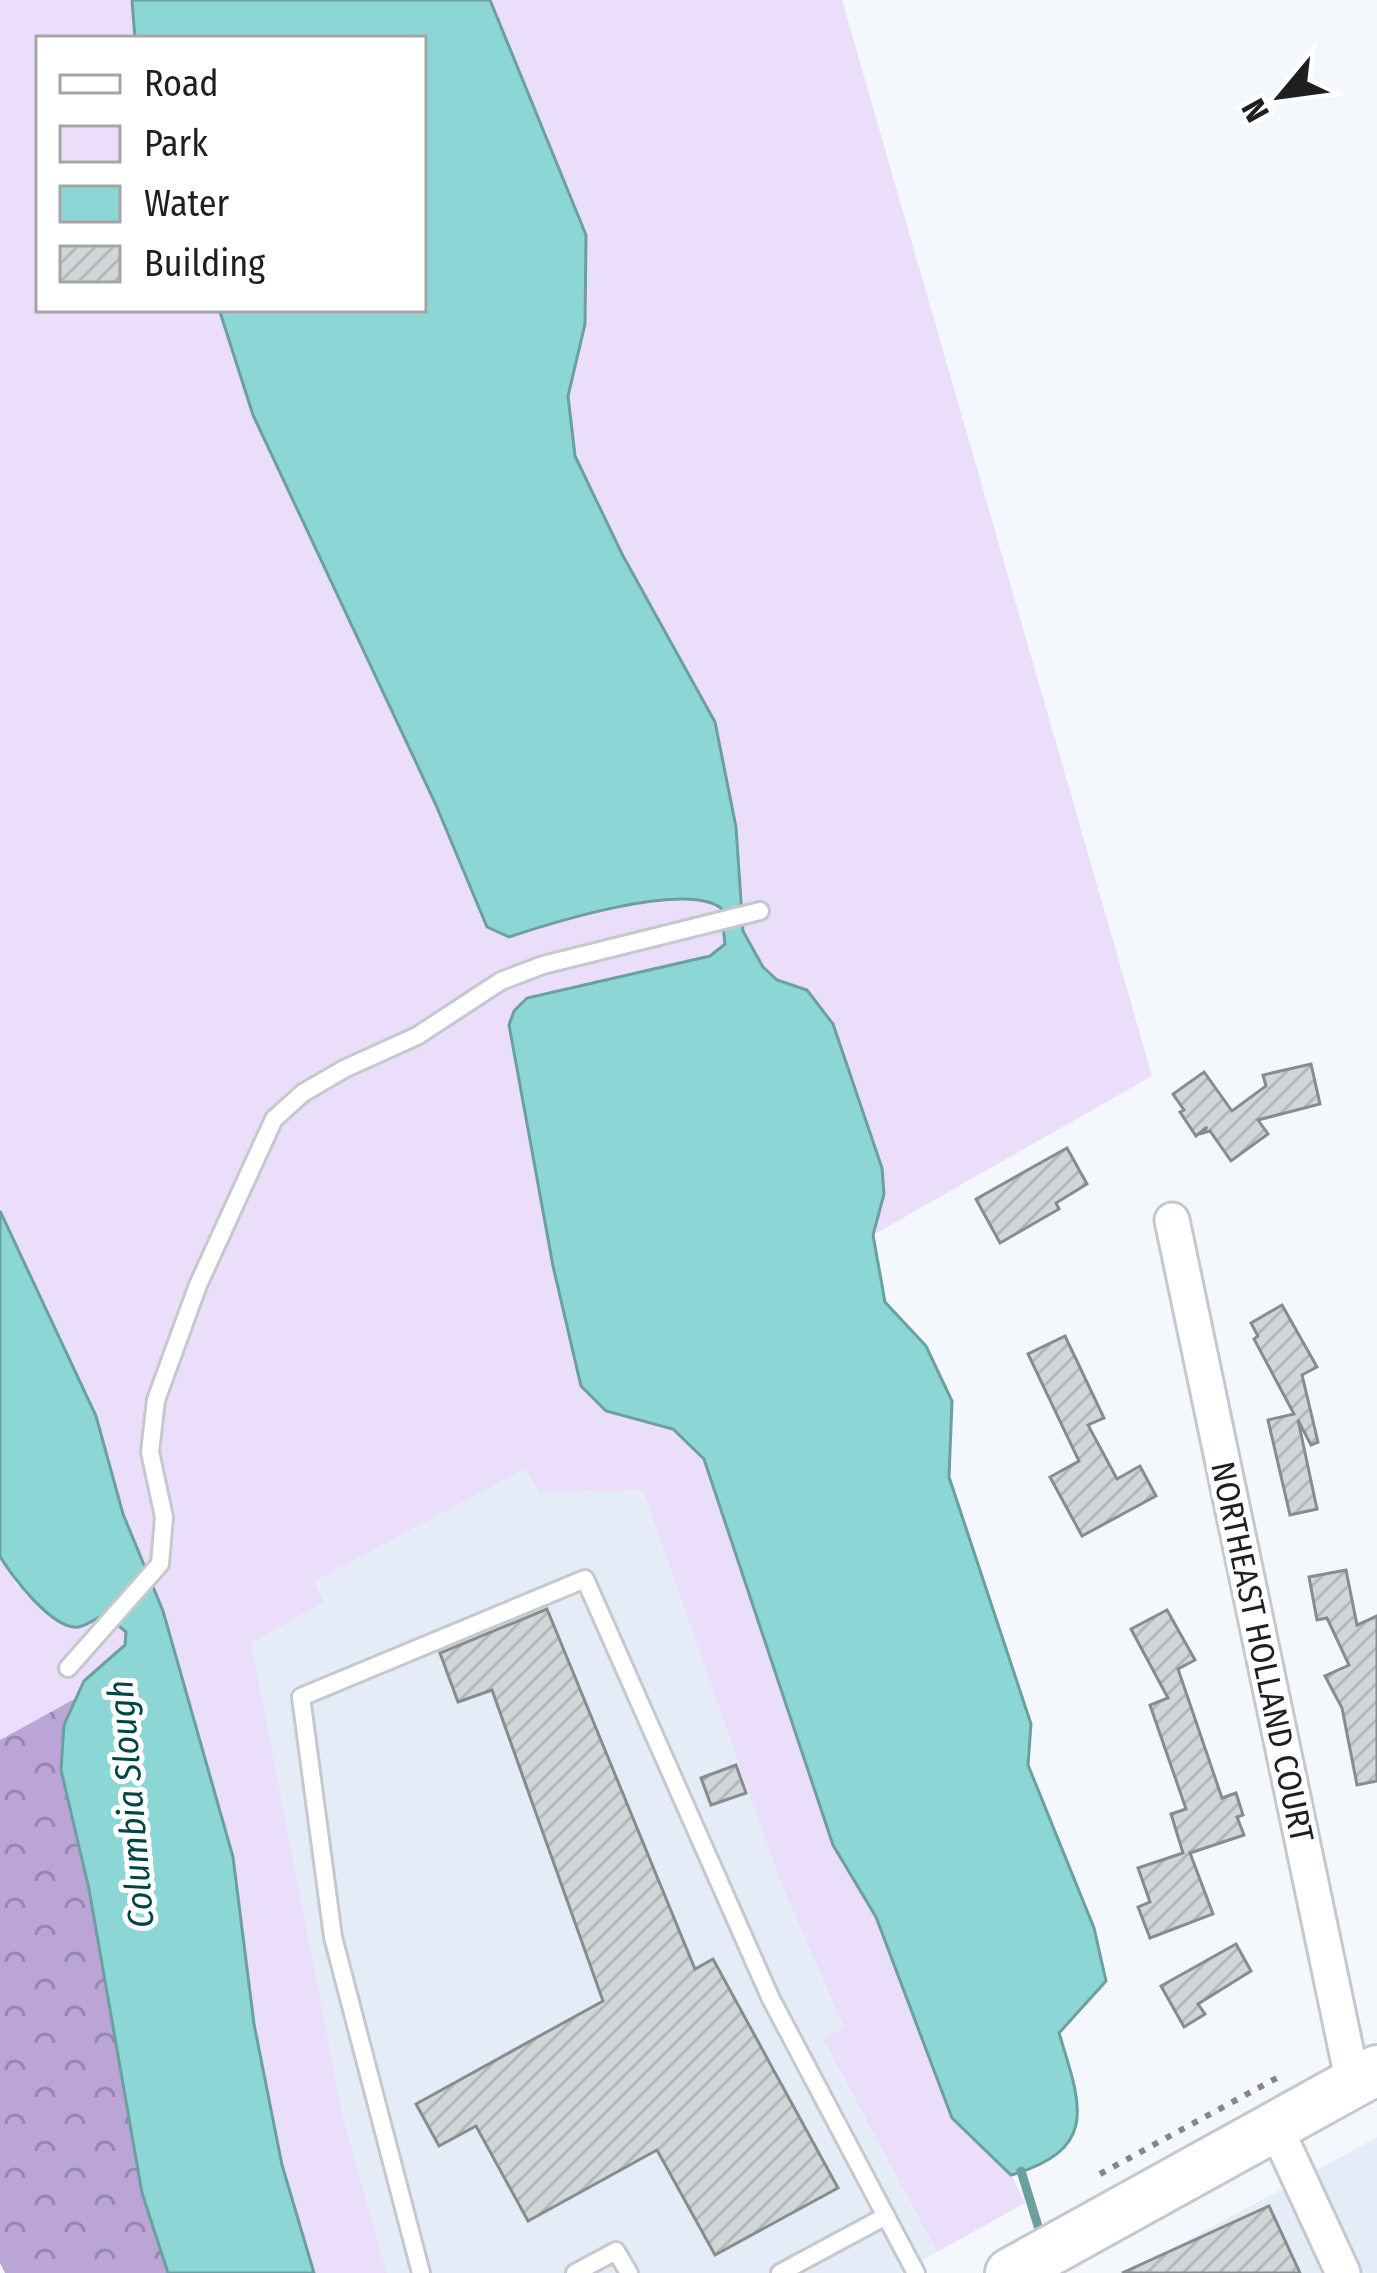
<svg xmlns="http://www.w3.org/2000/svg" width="1377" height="2273" viewBox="0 0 1377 2273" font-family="'Fira Sans Condensed',sans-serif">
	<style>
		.built { fill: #e4edf7 }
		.green { fill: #eadefa }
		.forest { fill: url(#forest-crowns) }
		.water { fill: #8dd6d6; stroke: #6c9f9f; stroke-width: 3 }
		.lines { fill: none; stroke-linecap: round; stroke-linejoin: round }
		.stream { stroke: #6c9f9f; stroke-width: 9 }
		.building { fill: url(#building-hatch); stroke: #878c8e; stroke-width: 3 }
		.lane-casing { stroke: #c5c8cc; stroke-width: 22 }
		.street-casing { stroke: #c5c8cc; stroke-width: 39 }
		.secondary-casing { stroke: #c5c8cc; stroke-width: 54 }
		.path { stroke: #838588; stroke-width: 6; stroke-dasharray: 6 9; stroke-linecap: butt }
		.lane { stroke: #fff; stroke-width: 16 }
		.street { stroke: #fff; stroke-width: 33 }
		.secondary { stroke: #fff; stroke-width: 48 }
		.labels { text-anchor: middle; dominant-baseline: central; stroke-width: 10; stroke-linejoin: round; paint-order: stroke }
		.street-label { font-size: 33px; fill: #1e1f20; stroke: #fff }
		.water-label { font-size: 36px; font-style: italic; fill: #004546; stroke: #fff }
	</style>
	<defs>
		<pattern id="forest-crowns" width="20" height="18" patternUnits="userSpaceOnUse" patternTransform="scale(3)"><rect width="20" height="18" fill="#bba5d6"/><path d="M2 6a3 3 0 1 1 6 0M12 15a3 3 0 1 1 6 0" fill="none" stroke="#9786ad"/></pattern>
		<pattern id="building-hatch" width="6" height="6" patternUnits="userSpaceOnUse" patternTransform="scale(3)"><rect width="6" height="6" fill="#d1d7d9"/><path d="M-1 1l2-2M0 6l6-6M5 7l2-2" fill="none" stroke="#b3b8ba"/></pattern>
	</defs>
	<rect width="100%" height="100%" fill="#f4f7fb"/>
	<!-- built -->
	<g class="built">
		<polygon points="526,1467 540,1492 643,1489 778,1876 844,2028 822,2039 937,2252 900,2273 387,2273 343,2117 250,1642 324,1602 313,1583"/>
		<polygon points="1377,2137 1377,2273 1139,2273 1137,2268"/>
	</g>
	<!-- green -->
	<g class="green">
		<path d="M0 0H132L135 39H39V309H219L253 415 436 805 487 927 509 937C551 923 685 881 721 908L725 944 710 956 527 998 514 1011 509 1025 553 1266 606 1411 672 1429 704 1459 833 1845 876 1917 952 2117 1011 2175 1025 2203 937 2252 822 2038 844 2028 778 1876 643 1490 539 1492 526 1468 314 1582 324 1602 251 1643 343 2117 387 2273H314L282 2165 254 2024 233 1857 163 1611 123 1514 96 1416 0 1211Z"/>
		<polygon points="490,0 842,0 1152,1076 873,1235 884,1194 882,1168 833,1024 807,990 777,980 763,967 743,931 736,827 715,722 622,554 575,456 568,396 585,324 547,134 511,57"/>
		<polygon points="0,1556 15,1583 61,1624 105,1614 126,1632 126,1644 84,1681 78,1697 0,1740"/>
	</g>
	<!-- forest -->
	<polygon class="forest" points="78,1697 64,1725 61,1770 89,1889 142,2193 168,2273 5,2273 0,2263 0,1740"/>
	<!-- water -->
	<g class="water">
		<path d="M132 0H490L586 235 585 324 568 396 575 456 622 554 715 722 736 827 743 931 763 967 777 980 807 990 833 1024 882 1168 884 1194 873 1235 885 1302 926 1346 952 1401 949 1477 1031 1724 1028 1765 1094 1928 1106 1981 1059 2033C1081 2105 1100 2149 1011 2175L952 2118 876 1917 833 1845 704 1459 673 1429 606 1411 581 1386 553 1266 509 1025 514 1011 527 998 710 956 725 944 721 908C684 881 551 923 509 937L487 927 436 805 253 415 219 309H423V39H135Z"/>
		<path d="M0 1211 96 1416 123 1514 163 1611 233 1857 254 2024 282 2165 314 2273H168L142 2193 89 1889 61 1770 64 1725 84 1681 125 1645 126 1632 105 1614C97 1618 86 1626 78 1627 53 1630 11 1576 0 1556Z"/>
	</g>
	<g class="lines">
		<!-- stream -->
		<polyline class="stream" points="1021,2171 1042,2239"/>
	</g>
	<!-- building -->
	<g class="building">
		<polygon points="1311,1064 1320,1104 1258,1120 1268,1134 1231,1161 1210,1131 1203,1133 1207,1127 1196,1136 1180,1112 1184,1110 1173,1094 1204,1072 1232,1111 1266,1086 1263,1075"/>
		<polygon points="1067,1148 1087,1184 1056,1203 1059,1209 1000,1243 976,1199"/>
		<polygon points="1282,1305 1317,1367 1302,1375 1318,1442 1311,1445 1298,1420 1317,1509 1290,1515 1268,1420 1294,1414 1254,1339 1258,1336 1251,1323"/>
		<polygon points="1065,1336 1104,1418 1088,1425 1117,1479 1140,1466 1156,1496 1082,1536 1050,1477 1079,1461 1028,1354"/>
		<polygon points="1346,1570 1357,1625 1377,1616 1377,1781 1357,1785 1342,1708 1325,1676 1349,1665 1327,1618 1317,1620 1309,1577"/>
		<polygon points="547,1609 695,1969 713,1959 838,2188 715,2255 657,2150 528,2221 476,2126 439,2146 416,2104 603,2001 492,1690 458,1702 440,1653"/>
		<polygon points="1167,1610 1195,1660 1178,1669 1222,1798 1236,1793 1243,1815 1237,1817 1244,1835 1190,1853 1213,1914 1150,1938 1138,1907 1150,1902 1138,1868 1183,1853 1171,1814 1186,1809 1150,1705 1168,1698 1131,1629"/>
		<polygon points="736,1765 746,1793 711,1805 701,1778"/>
		<polygon points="1236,1944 1251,1971 1198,2004 1205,2014 1184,2027 1161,1986"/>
		<polygon points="1269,2206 1300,2273 1122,2273"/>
	</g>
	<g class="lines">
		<!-- lane casing -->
		<g class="lane-casing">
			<g id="lane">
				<polyline points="68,1668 160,1564 164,1517 150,1452 156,1400 198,1285 274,1119 303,1093 344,1069 417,1036 501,981 543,965 760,911"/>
				<polyline points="421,2273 333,1937 301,1697 585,1579 771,1999 916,2273"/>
				<polyline points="575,2273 616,2251 629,2273"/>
				<polyline points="780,2273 886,2216"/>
			</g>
		</g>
		<!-- street casing -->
		<g class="street-casing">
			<g id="street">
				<polyline points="1172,1220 1353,2083 1369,2083"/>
				<polyline points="1275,2126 1343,2273"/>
			</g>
		</g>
		<!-- secondary casing -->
		<g class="secondary-casing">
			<polyline id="secondary" points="1010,2273 1377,2070"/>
		</g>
		<!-- path -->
		<polyline class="path" points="1100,2174 1284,2074"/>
		<!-- lane -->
		<use href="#lane" class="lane"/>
		<!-- street -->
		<use href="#street" class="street"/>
		<!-- secondary -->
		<use href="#secondary" class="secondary"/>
	</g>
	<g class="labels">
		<!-- street labels -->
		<g class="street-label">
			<text transform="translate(1262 1652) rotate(78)">NORTHEAST HOLLAND COURT</text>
		</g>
		<!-- water labels -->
		<g class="water-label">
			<text transform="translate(131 1804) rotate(-95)">Columbia Slough</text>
		</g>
	</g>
	<!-- legend -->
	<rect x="36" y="36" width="390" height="276" fill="#ffffff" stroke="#a5a5a6" stroke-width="3"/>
	<rect x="60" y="75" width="60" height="18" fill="#ffffff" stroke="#a5a5a6" stroke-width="3"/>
	<text x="144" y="96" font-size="36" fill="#1e1f20">Road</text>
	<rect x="60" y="126" width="60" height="36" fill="#eadefa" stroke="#a5a5a6" stroke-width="3"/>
	<text x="144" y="156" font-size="36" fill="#1e1f20">Park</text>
	<rect x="60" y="186" width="60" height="36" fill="#8dd6d6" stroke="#a5a5a6" stroke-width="3"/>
	<text x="144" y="216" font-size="36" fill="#1e1f20">Water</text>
	<rect x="60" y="246" width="60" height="36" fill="url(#building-hatch)" stroke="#a5a5a6" stroke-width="3"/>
	<text x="144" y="276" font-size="36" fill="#1e1f20">Building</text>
	<!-- north arrow -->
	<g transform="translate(1281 96) rotate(241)" stroke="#ffffff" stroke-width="9" paint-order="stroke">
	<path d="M0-9L21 45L0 30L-21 45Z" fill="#1e1f20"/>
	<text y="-18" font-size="33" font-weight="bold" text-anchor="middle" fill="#1e1f20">N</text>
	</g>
</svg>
